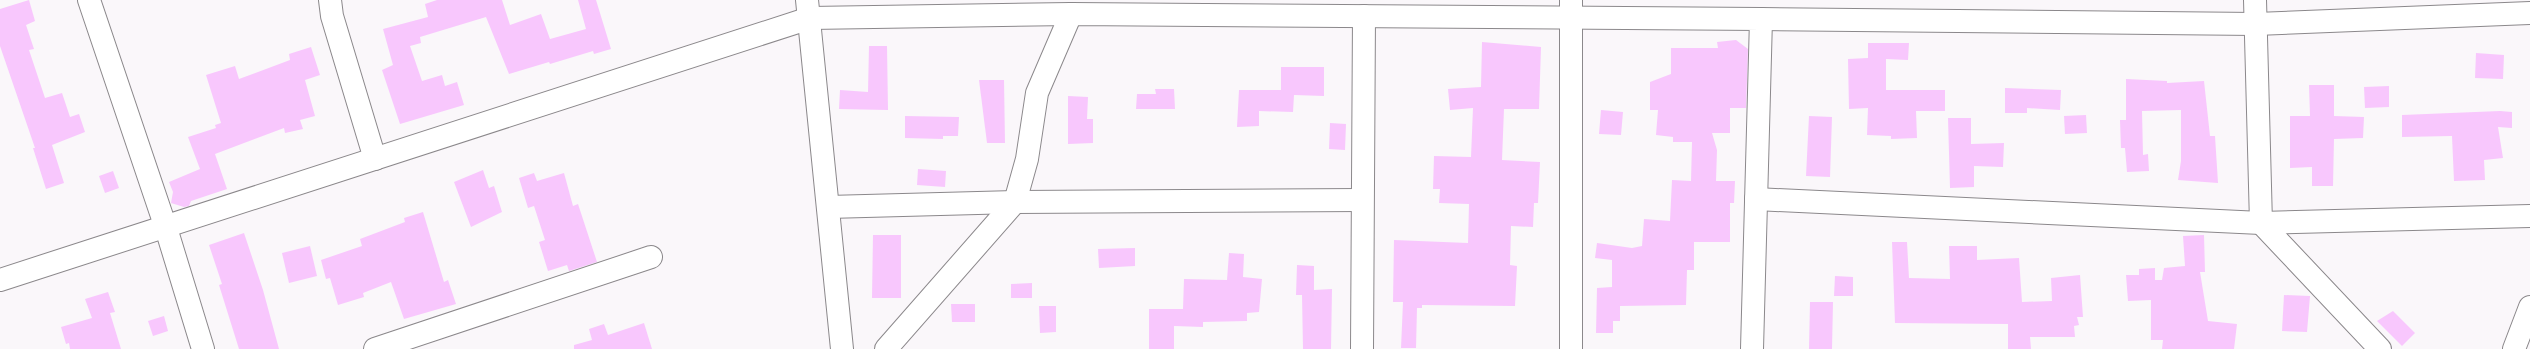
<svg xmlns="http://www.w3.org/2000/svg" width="2530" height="349" viewBox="0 0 2530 349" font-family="'Fira Sans',sans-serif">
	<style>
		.building { fill: #f8c7fd }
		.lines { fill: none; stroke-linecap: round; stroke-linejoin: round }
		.street-casing { stroke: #8b888b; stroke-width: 24 }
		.secondary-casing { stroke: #8b888b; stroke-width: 24 }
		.street { stroke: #fff; stroke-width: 22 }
		.secondary { stroke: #fff; stroke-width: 22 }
	</style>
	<rect width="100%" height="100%" fill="#faf7fa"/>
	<!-- building -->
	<g class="building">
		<polygon points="29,0 35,21 26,25 34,49 29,50 45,98 62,93 70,117 79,114 85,132 52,145 64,183 46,189 33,148 35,148 0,46 0,9"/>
		<polygon points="437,0 502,0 510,25 541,14 550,39 586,29 578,0 596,0 611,49 594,54 593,51 550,64 549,62 509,74 486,17 420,37 421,43 410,46 422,81 442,75 445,86 457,82 464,105 400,124 382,70 393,65 383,29 428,17 425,4"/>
		<polygon points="1736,40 1748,49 1746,108 1730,108 1730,133 1712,133 1717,150 1716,181 1735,181 1734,203 1730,203 1730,242 1694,242 1694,270 1687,270 1686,305 1620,306 1620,321 1613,321 1613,333 1596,333 1597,288 1612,287 1612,260 1595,258 1597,243 1632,248 1642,246 1644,219 1670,221 1672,180 1691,181 1692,142 1673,142 1673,137 1656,135 1658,110 1650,110 1650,82 1671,74 1671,48 1718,48 1717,42"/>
		<polygon points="1482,42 1541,47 1539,109 1504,109 1502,160 1540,162 1538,203 1534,203 1533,227 1511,226 1510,265 1517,266 1515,306 1422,305 1422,308 1417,308 1416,348 1401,348 1403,302 1393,302 1394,240 1468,243 1469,204 1439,203 1440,189 1433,189 1434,156 1471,157 1473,108 1450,110 1448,89 1481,87"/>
		<polygon points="1868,43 1909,43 1908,60 1886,59 1886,90 1945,90 1945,111 1916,111 1917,138 1891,139 1891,136 1867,135 1868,108 1849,109 1848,59 1868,58"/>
		<polygon points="869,46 887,46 888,110 839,109 840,90 868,92"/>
		<polygon points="311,47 320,75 305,80 315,116 300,120 303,129 285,133 284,128 215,154 227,189 191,201 189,206 184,207 171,203 173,192 169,182 200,169 188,137 216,128 215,125 221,123 206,75 235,66 239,79 290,60 289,54"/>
		<polygon points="2476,53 2504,55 2503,79 2475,78"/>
		<polygon points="1281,67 1324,67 1324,96 1294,95 1293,112 1259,111 1259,126 1237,127 1239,90 1281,90"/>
		<polygon points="2126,79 2167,81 2167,83 2204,81 2210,136 2215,136 2218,183 2178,180 2181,161 2181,110 2142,111 2143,155 2148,154 2149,171 2127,172 2125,148 2121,148 2120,120 2126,120"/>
		<polygon points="979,80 1004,80 1005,143 987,143"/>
		<polygon points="2309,85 2334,85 2334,116 2364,117 2363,138 2334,139 2333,186 2312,186 2312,167 2290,168 2290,116 2310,116"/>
		<polygon points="2389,86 2389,107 2365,108 2364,87"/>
		<polygon points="2005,88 2061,90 2060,110 2027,108 2027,113 2005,113"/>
		<polygon points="1155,89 1174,89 1175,109 1136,109 1137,94 1156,94"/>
		<polygon points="1068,96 1088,97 1087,119 1093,119 1093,143 1068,144"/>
		<polygon points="1601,110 1623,112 1621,135 1599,134"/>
		<polygon points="2500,111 2512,112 2512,128 2498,127 2503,158 2484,160 2485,180 2454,181 2452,136 2402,137 2402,115"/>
		<polygon points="2086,115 2087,133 2065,134 2064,116"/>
		<polygon points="905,116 959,117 958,136 943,136 943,139 905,138"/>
		<polygon points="1809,116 1832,117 1830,177 1806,176"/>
		<polygon points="1948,118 1971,118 1971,144 2004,143 2003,167 1974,166 1974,187 1950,188"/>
		<polygon points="1330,123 1346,124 1345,150 1329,149"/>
		<polygon points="918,169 946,171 945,187 917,185"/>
		<polygon points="483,170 489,188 494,186 502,212 471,227 454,182"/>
		<polygon points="113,171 119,188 105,193 99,176"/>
		<polygon points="534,173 537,181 564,173 573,206 578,204 597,262 569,271 567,265 548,271 539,242 545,240 534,206 528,208 519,178"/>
		<polygon points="423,212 444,282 448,280 456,304 404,319 391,282 363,293 364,297 338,305 330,278 326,279 321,260 362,246 360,239 405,222 404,218"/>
		<polygon points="244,233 263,290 279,349 239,349 219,285 222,284 209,245"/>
		<polygon points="873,235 901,235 901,298 872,298"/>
		<polygon points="2204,235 2205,272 2200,272 2208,321 2237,324 2234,349 2162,349 2163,340 2151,340 2151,300 2128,301 2126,275 2139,275 2139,269 2155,268 2155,280 2162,280 2164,268 2185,266 2183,236"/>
		<polygon points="1892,242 1907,242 1909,278 1950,279 1949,246 1977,246 1977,260 2019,258 2022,302 2052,301 2051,278 2080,275 2083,317 2077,317 2079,325 2074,326 2075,337 2030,337 2031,349 2008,349 2008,324 1895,323"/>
		<polygon points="310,246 317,276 289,283 282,253"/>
		<polygon points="1135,248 1135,266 1099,268 1098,249"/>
		<polygon points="1229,253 1244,254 1243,277 1262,279 1259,312 1247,313 1247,321 1203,322 1203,327 1174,326 1174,349 1149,349 1149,309 1183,309 1184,279 1227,280"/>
		<polygon points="1297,265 1314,266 1314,290 1332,289 1331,349 1303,349 1302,295 1296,295"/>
		<polygon points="1835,276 1853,277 1853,296 1834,296"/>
		<polygon points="1032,283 1032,298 1011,298 1011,284"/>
		<polygon points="108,292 115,312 110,313 121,349 70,349 69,343 66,344 61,327 92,318 85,299"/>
		<polygon points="2284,295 2310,296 2307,332 2282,331"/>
		<polygon points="1810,302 1833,302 1832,349 1809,349"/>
		<polygon points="951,304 975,304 975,322 952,322"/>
		<polygon points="1039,306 1056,306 1056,332 1040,333"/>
		<polygon points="2393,311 2415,333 2402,346 2377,321"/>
		<polygon points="164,316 168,331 153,336 148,321"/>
		<polygon points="644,323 652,349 574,349 574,345 592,340 589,329 604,324 608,335"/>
	</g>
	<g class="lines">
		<!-- street casing -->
		<g class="street-casing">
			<g id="street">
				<polyline points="89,0 166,228 203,349"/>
				<polyline points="330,0 332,16 375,159"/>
				<polyline points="807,0 842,349"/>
				<polyline points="1571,0 1571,349"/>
				<polyline points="1761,19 2256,24 2530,13"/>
				<polyline points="1756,199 2261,223 2530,216"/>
				<polyline points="828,207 1015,202 1361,200"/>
				<polyline points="0,280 810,18 1071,14 1761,19 1752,349"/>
				<polyline points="375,349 651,257"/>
				<polyline points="886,349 1015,202 1027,159 1037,93 1071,14"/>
				<polyline points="1362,349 1364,16"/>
				<polyline points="2514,349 2530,307"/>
			</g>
		</g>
		<!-- secondary casing -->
		<g class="secondary-casing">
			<polyline id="secondary" points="2255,0 2261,223 2380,349"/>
		</g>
		<!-- street -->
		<use href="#street" class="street"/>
		<!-- secondary -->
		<use href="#secondary" class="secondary"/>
	</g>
</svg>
